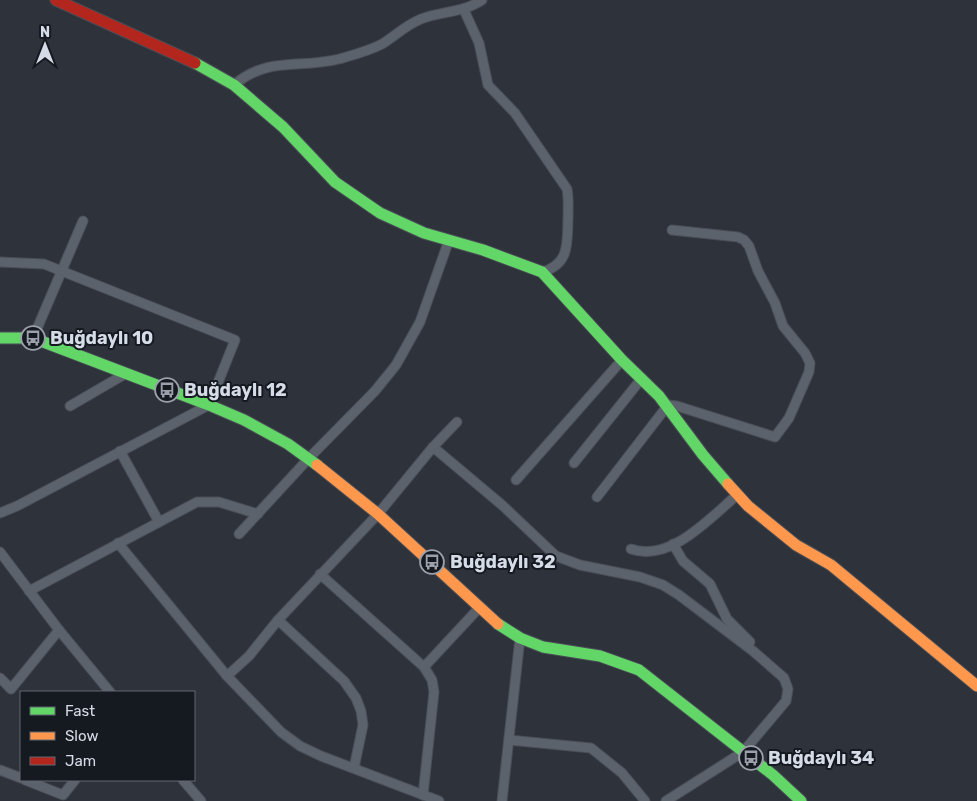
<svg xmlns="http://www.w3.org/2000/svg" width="977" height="801" viewBox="0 0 977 801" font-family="Rubik,sans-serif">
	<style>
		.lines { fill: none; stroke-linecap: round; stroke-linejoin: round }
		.street-casing { stroke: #4a4e56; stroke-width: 11 }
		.fast-casing { stroke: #4a4e56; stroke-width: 13 }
		.slow-casing { stroke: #4a4e56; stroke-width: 13 }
		.jam-casing { stroke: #4a4e56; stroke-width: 13 }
		.street { stroke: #5c626c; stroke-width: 9 }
		.fast { stroke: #63d668; stroke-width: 11 }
		.slow { stroke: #ff974d; stroke-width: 11 }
		.jam { stroke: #b3261e; stroke-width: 11 }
		.labels { text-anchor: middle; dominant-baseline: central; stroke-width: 4; stroke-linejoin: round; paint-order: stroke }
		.poi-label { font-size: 18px; font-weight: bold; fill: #d6dce7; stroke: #151920; text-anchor: start }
	</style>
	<rect width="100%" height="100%" fill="#2e323b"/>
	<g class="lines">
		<!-- street casing -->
		<g class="street-casing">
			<g id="street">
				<path d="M464 10 479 43 488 85 515 113 567 189C569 199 568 210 568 220 567 243 570 264 542 272"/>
				<path d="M234 85C267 56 300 69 339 59 353 55 369 51 382 44 395 36 406 25 421 19 441 11 463 13 482 0"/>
				<polyline points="0,262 44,264 235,340 209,405 17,506 0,513"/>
				<polyline points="33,338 83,221"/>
				<polyline points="70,406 125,374"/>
				<polyline points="433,447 502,505 556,556 580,565 640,577 663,585 679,595 753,651 784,678 788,689 786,701 743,752 666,801"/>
				<polyline points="120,451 159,522"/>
				<polyline points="574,463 642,378"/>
				<polyline points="516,480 622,360"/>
				<polyline points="597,497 668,405 677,406 775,437 789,418 809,372 810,363 805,353 783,326 775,303 758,271 749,246 744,240 738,237 672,230"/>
				<polyline points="239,534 309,458 375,391 396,365 420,322 449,240"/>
				<polyline points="118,543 227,676 281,732 300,746 321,756 439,801"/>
				<polyline points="673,544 683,561 710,584 727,619 750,642"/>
				<path d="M631 549C670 563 710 518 737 495"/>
				<polyline points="0,552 59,630 110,692"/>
				<polyline points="320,574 424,667 432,680 434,692 423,795"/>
				<polyline points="29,591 197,502 219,502 258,514"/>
				<polyline points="278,620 344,681 356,698 361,711 363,725 354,768"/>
				<polyline points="424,667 479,608"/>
				<polyline points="227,676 249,656 278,620 378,514 433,447 457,422"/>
				<polyline points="0,678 11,689 59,630"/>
				<polyline points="509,740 591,748 622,773 645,801"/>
				<polyline points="0,770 21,778"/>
				<polyline points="25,780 63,795 75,780"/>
				<polyline points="183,780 201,801"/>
				<polyline points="502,801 520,638"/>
			</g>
		</g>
		<!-- fast casing -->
		<g class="fast-casing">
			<g id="fast">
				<polyline points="195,63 234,85 283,127 335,182 380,213 424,233 483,250 542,272 622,360 659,396 703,455 728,484"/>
				<polyline points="0,338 33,338 209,405 244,420 288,444 317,465"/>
				<polyline points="498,624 520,638 543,647 600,656 639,670 773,775 801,801"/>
			</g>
		</g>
		<!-- slow casing -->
		<g class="slow-casing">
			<g id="slow">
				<polyline points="317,465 378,514 498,624"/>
				<polyline points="728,484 748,506 796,545 831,565 977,686"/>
			</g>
		</g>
		<!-- jam casing -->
		<g class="jam-casing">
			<polyline id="jam" points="56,0 195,63"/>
		</g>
		<!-- street -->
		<use href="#street" class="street"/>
		<!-- fast -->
		<use href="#fast" class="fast"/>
		<!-- slow -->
		<use href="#slow" class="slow"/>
		<!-- jam -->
		<use href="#jam" class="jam"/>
	</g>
	<!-- icons -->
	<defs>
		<g id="bus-ring" transform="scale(1.25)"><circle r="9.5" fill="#151920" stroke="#9ba0ab" stroke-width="1.5"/><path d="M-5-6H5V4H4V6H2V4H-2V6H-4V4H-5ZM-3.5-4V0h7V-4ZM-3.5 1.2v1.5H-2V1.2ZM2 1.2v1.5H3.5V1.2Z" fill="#9ba0ab"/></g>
	</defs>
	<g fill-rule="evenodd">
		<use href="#bus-ring" x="33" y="338"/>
		<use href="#bus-ring" x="167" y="390"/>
		<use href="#bus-ring" x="432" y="562"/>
		<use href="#bus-ring" x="751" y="758"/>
	</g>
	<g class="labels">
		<!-- poi labels -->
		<g class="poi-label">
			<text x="50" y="338">Buğdaylı 10</text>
			<text x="184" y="390">Buğdaylı 12</text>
			<text x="450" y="562">Buğdaylı 32</text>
			<text x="768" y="758">Buğdaylı 34</text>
		</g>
	</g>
	<!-- legend -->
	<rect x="20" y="691" width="175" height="90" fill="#151920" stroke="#626770"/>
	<rect x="30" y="707" width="25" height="8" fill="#63d668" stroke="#626770"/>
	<text x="65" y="716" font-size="15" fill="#d6dce7">Fast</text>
	<rect x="30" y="732" width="25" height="8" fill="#ff974d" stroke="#626770"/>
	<text x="65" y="741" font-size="15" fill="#d6dce7">Slow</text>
	<rect x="30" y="757" width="25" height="8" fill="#b3261e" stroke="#626770"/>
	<text x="65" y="766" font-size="15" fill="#d6dce7">Jam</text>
	<!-- north arrow -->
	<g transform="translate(45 45)" stroke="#151920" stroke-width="4" paint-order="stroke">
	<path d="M0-4L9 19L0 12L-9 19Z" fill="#d6dce7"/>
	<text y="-8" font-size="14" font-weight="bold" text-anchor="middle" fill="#d6dce7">N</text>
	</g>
</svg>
